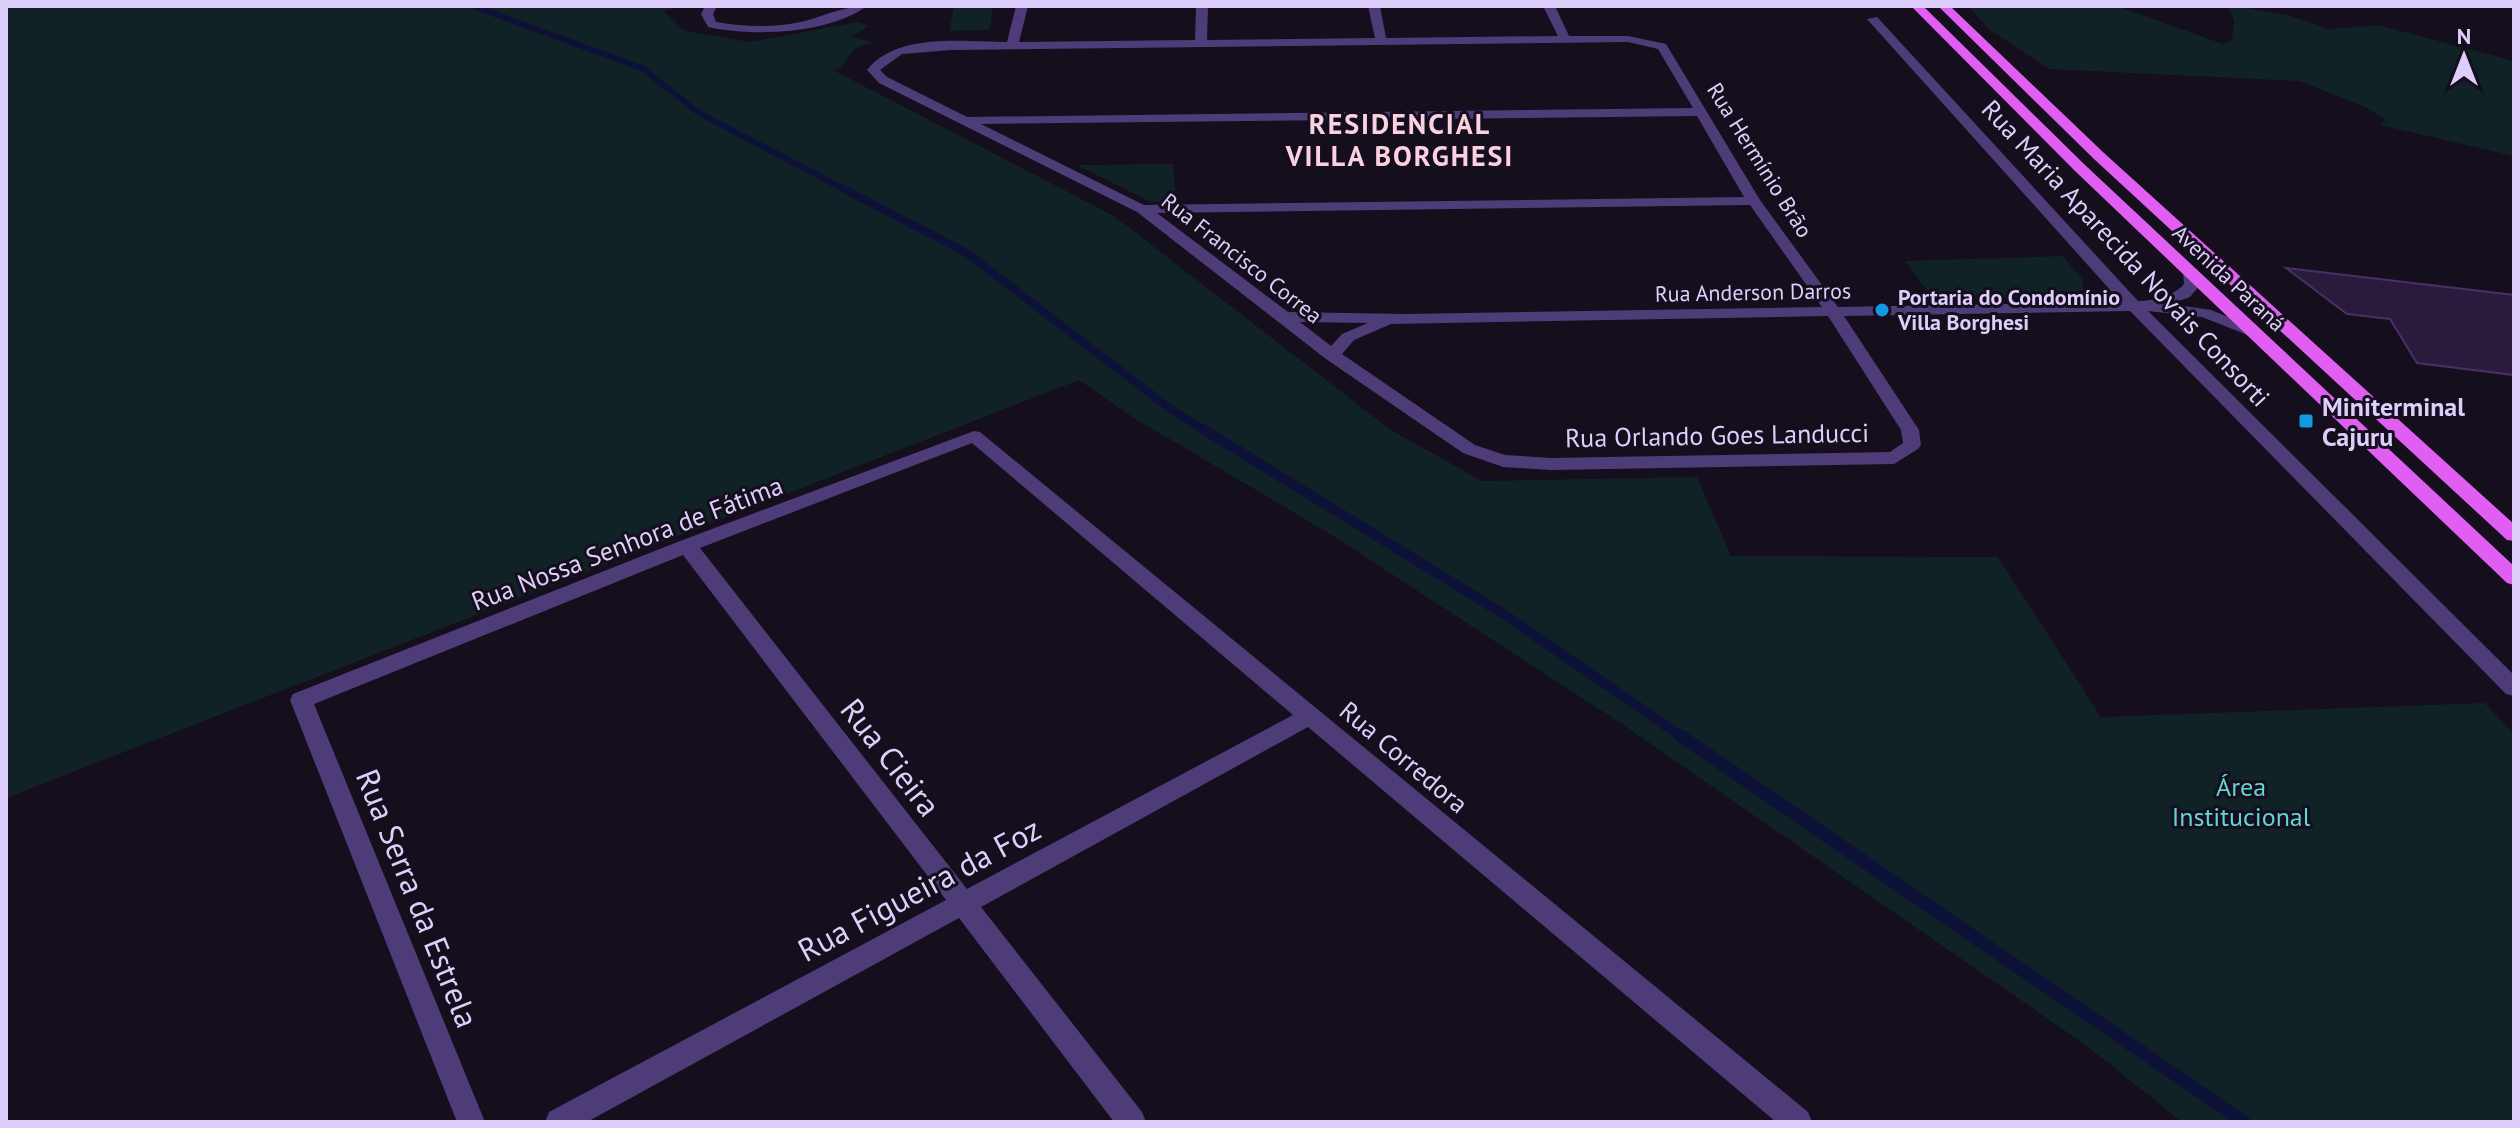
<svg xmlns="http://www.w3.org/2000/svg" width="2520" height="1128" viewBox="0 0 2520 1128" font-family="'PT Sans',sans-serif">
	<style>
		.green { fill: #112226 }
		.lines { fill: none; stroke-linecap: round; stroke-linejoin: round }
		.stream-far3 { stroke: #0d1137; stroke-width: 6 }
		.stream-far2 { stroke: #0d1137; stroke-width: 8 }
		.stream-far1 { stroke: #0d1137; stroke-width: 10 }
		.stream { stroke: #0d1137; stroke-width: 13 }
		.building { fill: #2a1b3c; stroke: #482f66; stroke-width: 2 }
		.street { fill: #4e3c78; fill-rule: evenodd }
		.primary { fill: #e05ef1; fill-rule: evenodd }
		.poi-dot { fill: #1399e2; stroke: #140e1d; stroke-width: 3 }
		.labels { text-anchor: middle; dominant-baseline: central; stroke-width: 6; stroke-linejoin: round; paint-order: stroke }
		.far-street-label { font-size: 22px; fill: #decefb; stroke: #140e1d }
		.far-poi-label { font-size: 22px; font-weight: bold; fill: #decefb; stroke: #140e1d; text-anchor: start }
		.street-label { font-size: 26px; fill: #decefb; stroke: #140e1d }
		.poi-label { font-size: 26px; font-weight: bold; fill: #decefb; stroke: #140e1d; text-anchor: start }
		.park-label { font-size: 26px; fill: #61d4d4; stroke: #140e1d }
		.far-district-label { font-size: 28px; font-weight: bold; letter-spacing: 2px; fill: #fbd0e0; stroke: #140e1d }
		.near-street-label { font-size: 32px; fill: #decefb; stroke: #140e1d }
	</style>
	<rect width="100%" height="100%" fill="#140e1d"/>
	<!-- green -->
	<g class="green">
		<polygon points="6,6 688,6 663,11 685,31 750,42 858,22 869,26 851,37 873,42 854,49 841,68 833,70 1114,216 1391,430 1482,481 1697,477 1731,556 1998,557 2101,717 2485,703 2514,734 2514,1122 2182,1122 2087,1046 1622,724 1327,532 1134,418 1079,380 6,798"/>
		<polygon points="954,6 993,6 990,30 949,31"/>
		<polygon points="1968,6 2117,6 2223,44 2232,40 2234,21 2228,6 2236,6 2288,15 2329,29 2378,25 2514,61 2514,156 2380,125 2385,122 2384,118 2365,107 2299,81 2049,69 1990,30"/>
		<polygon points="1173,164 1176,201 1151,202 1077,165"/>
		<polygon points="2063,256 2082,279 2083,290 2072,296 1934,299 1905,261"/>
	</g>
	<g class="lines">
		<!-- stream-far3 -->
		<polyline class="stream-far3" points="473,6 642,68 699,113 846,190"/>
		<!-- stream-far2 -->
		<polyline class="stream-far2" points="842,188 967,253 1169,408 1206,431"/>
		<!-- stream-far1 -->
		<polyline class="stream-far1" points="1203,429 1502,613 1684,738"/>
		<!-- stream -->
		<polyline class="stream" points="1681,736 2244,1122"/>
	</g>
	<!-- building -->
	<polygon class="building" points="2286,268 2514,295 2514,375 2417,363 2390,319 2347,314"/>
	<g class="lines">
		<!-- street -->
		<g class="street">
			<path d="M705 6H717L713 14 716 22C746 27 776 28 805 21 826 15 845 6 867 6 829 34 753 37 708 27L701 14Z"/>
			<path d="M1016 6H1028L1019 42 1195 40 1196 6H1208L1207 40 1375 38 1368 6H1380L1386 38 1558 36 1543 6H1555L1569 36H1628L1666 44 1760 200 1838 307 2121 302 1867 19 1877 17 2138 301C2153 301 2174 296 2184 284L2183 273 2191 268 2199 273 2200 285 2190 297 2170 304 2211 310 2261 330V336L2255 338 2202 317 2148 311 2514 675V696L2506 694 2130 311 1844 316 1919 430 1921 445 1918 449 1894 464 1551 470 1503 467 1463 453 1326 359 1137 212 879 83 867 70C897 32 964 42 1007 42ZM1628 42 1658 49 1693 108 967 117 887 77 880 70 902 54 951 50ZM1697 116 1744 197 1144 205 981 124ZM1750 205 1822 307 1406 314 1288 312 1157 213ZM1828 316 1901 430 1903 443 1890 452 1551 458 1505 455 1475 445 1342 354 1354 340 1391 324ZM1300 322 1368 323 1342 334 1331 346Z"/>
			<path d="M974 431 980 432 1808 1112 1812 1122H1776L1308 727 981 907 1142 1112 1146 1122H1114L959 918 587 1122H545L549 1112 946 900 683 555 314 704 485 1122H457L290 700 293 694 680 541ZM972 443 1293 715 967 889 700 548Z"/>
		</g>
		<!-- primary -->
		<g class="primary">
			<polygon points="1911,6 1923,6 2085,165 2514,566 2514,585 2507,583 2075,171"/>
			<polygon points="1938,6 1950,6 2104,153 2514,524 2514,541 2507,540 2094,159"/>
		</g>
	</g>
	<!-- markers -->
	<g class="poi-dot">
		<circle cx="1882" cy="310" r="8"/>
		<rect x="2298" y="413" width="16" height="16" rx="4"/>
	</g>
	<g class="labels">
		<!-- far-street labels -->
		<g class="far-street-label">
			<text transform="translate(1760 160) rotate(58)">Rua Hermínio Brão</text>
			<text transform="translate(1242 258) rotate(38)">Rua Francisco Correa</text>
			<text transform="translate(2229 278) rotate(43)">Avenida Paraná</text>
			<text transform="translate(1753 292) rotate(-1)">Rua Anderson Darros</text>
		</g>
		<!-- far-poi labels -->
		<g class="far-poi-label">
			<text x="1898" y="297">Portaria do Condomínio<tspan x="1898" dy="25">Villa Borghesi</tspan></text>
		</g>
		<!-- street labels -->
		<g class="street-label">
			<text transform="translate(2126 253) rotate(47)">Rua Maria Aparecida Novais Consorti</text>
			<text transform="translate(1717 435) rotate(-1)">Rua Orlando Goes Landucci</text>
			<text transform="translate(627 543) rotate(-21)">Rua Nossa Senhora de Fátima</text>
			<text transform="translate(1404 757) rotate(40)">Rua Corredora</text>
		</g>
		<!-- poi labels -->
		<g class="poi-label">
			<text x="2322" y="406">Miniterminal<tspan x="2322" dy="30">Cajuru</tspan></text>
		</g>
		<!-- park labels -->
		<g class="park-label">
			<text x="2241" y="786">Área<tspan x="2241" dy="30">Institucional</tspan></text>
		</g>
		<!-- far-district labels -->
		<g class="far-district-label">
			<text x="1400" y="123">RESIDENCIAL<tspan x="1400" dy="32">VILLA BORGHESI</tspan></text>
		</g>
		<!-- near-street labels -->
		<g class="near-street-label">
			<text transform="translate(891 757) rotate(52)">Rua Cieira</text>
			<text transform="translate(919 889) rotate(-28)">Rua Figueira da Foz</text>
			<text transform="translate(418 898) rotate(68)">Rua Serra da Estrela</text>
		</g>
	</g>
	<!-- border -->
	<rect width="2520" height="1128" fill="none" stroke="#decefb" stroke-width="16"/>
	<!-- north arrow -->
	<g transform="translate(2464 56)" stroke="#140e1d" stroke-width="6" paint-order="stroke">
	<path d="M0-6L14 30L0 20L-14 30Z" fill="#decefb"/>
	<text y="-12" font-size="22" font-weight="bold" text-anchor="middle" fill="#decefb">N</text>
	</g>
</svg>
